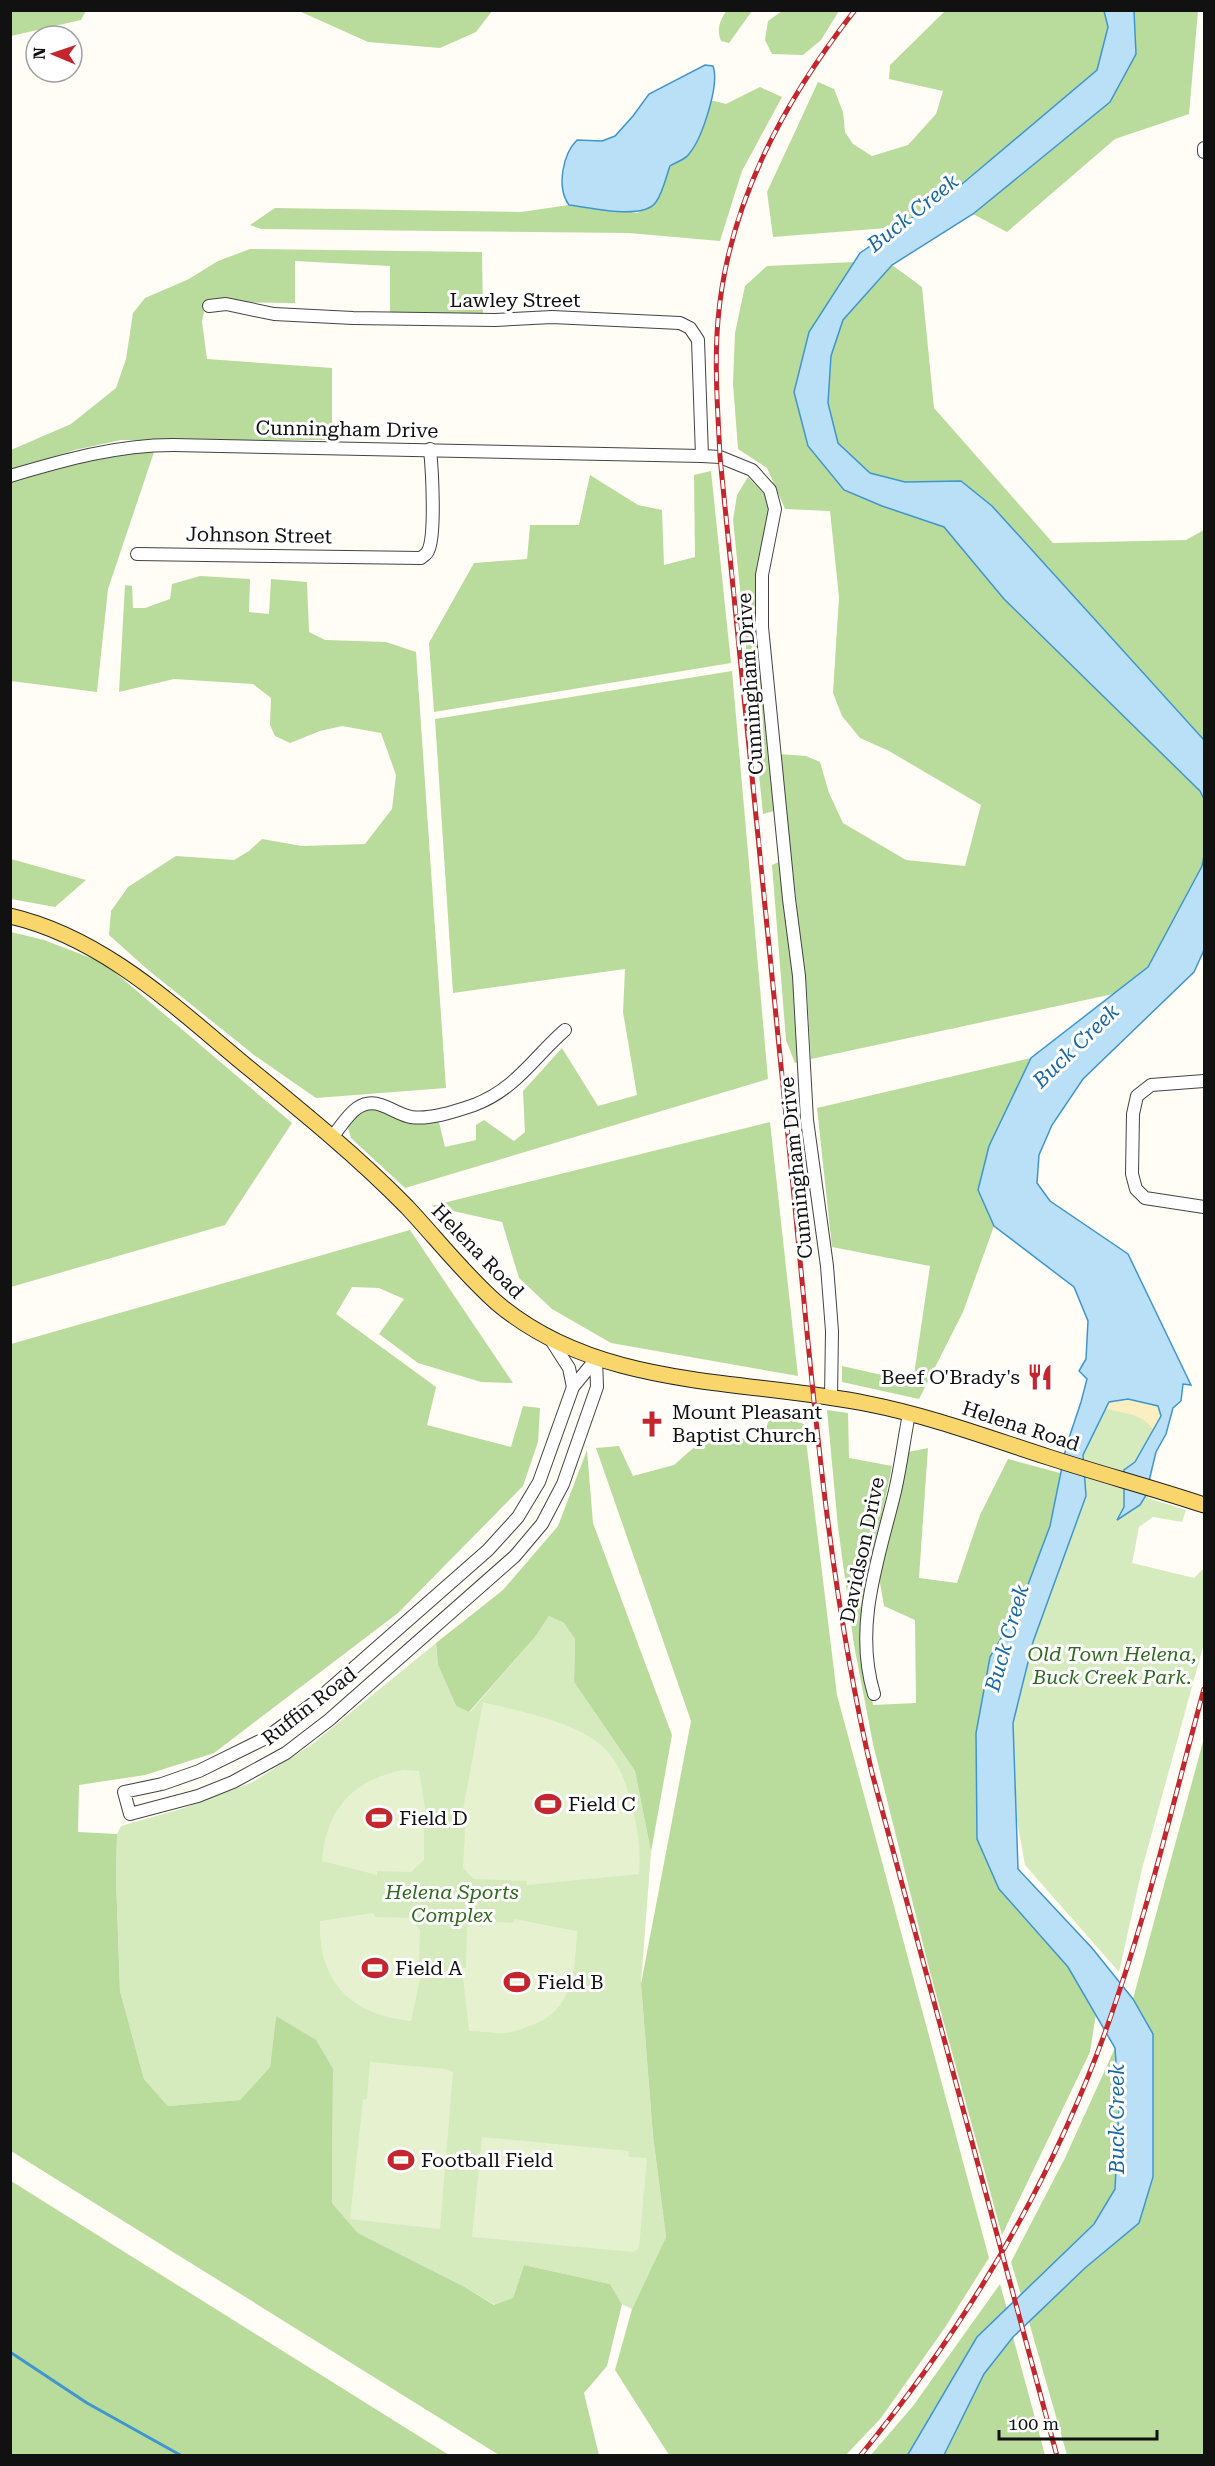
<svg xmlns="http://www.w3.org/2000/svg" width="1215" height="2466" viewBox="0 0 1215 2466" font-family="'Roboto Serif',serif">
	<style>
		.green { fill: #d5ebbd }
		.forest { fill: #b9dc9c }
		.sand { fill: #fbeec1 }
		.pitch { fill: #e6f2cf }
		.water { fill: #b9e0f7; stroke: #3f96cf; stroke-width: 1.5 }
		.lines { fill: none; stroke-linecap: round; stroke-linejoin: round }
		.stream { stroke: #3f96cf; stroke-width: 3 }
		.minor-casing { stroke: #444; stroke-width: 14 }
		.major-casing { stroke: #222; stroke-width: 17 }
		.minor { stroke: #fff; stroke-width: 12 }
		.major { stroke: #f9d66b; stroke-width: 15 }
		.rail-casing { stroke: #c4262e; stroke-width: 5 }
		.rail { stroke: #fff; stroke-width: 3; stroke-dasharray: 9; stroke-linecap: butt }
		.labels { text-anchor: middle; dominant-baseline: central; stroke-width: 6; stroke-linejoin: round; paint-order: stroke }
		.street-label { font-size: 20px; fill: #111; stroke: #fff }
		.poi-label { font-size: 20px; fill: #111; stroke: #fff; text-anchor: start }
		.park-label { font-size: 20px; font-style: italic; fill: #2f6b1f; stroke: #fff }
		.water-label { font-size: 21px; font-style: italic; fill: #1768a6; stroke: #fff }
	</style>
	<rect width="100%" height="100%" fill="#fffdf5"/>
	<!-- green -->
	<g class="green">
		<polygon points="1114,1402 1162,1414 1148,1498 1186,1510 1182,1522 1153,1517 1139,1527 1132,1563 1194,1578 1204,1568 1204,1643 1142,1869 1119,1972 1025,1865 1017,1821 1013,1723 1033,1642 1086,1496 1083,1455 1102,1414"/>
		<polygon points="549,1616 564,1623 575,1639 574,1682 635,1771 651,1852 641,1984 653,2136 666,2237 632,2309 622,2304 610,2284 524,2265 513,2298 495,2305 463,2286 358,2233 332,2203 333,2069 276,2016 270,2067 240,2100 168,2106 144,2079 120,1991 116,1878 117,1834 121,1826 184,1808 253,1782 311,1745 436,1643 438,1665 456,1706 470,1712 535,1637"/>
	</g>
	<!-- forest -->
	<g class="forest">
		<polygon points="10,11 11,10 86,11 81,20 11,36"/>
		<polygon points="299,11 492,11 476,32 440,48 368,42"/>
		<path d="M726 11H752L729 43 721 41C716 29 720 21 726 11Z"/>
		<polygon points="782,11 782,10 839,11 821,40 803,55 772,54 765,40 768,21"/>
		<polygon points="945,11 1104,11 1108,27 1097,70 962,184 900,227 773,237 767,192 818,82 834,89 843,112 845,132 853,144 872,156 908,145 936,114 943,91 889,79 890,65"/>
		<polygon points="1134,11 1198,11 1189,114 1115,139 1007,232 973,214 1110,102 1136,54"/>
		<polygon points="760,87 782,97 742,171 720,241 629,233 261,229 250,225 275,208 521,212 569,205 637,213 656,203 670,166 687,157 696,145 710,100 726,104"/>
		<polygon points="250,249 482,252 483,313 390,313 390,266 295,261 295,303 206,302 202,322 207,359 332,368 332,440 121,440 75,450 11,470 11,450 71,424 116,388 126,359 133,313 145,298 189,279 218,261"/>
		<polygon points="855,262 809,332 794,392 808,446 882,506 944,527 1004,599 1201,791 1204,799 1204,856 1202,865 1148,967 1113,994 811,1059 807,993 779,754 806,756 820,762 829,793 843,823 906,860 965,866 981,805 889,751 860,738 842,716 833,693 839,597 830,511 785,509 767,468 738,449 733,384 735,333 745,286 767,266"/>
		<polygon points="892,265 922,287 934,408 1053,543 1186,540 1204,530 1204,740 992,506 961,481 905,482 870,473 838,443 828,403 831,356 843,319"/>
		<path d="M154 452 108 589 97 692 11 681V482C55 464 106 453 154 452Z"/>
		<polygon points="711,471 731,663 434,712 429,643 474,563 527,559 530,525 579,525 590,475 638,505 662,510 664,565 695,557 694,475"/>
		<polygon points="748,477 764,494 770,513 755,611 774,811 763,814 733,520 737,495"/>
		<polygon points="200,576 250,579 249,612 269,614 271,579 307,582 309,632 325,640 386,642 416,652 446,1088 316,1098 254,1055 147,969 109,935 111,911 128,887 176,856 234,860 249,851 262,839 302,846 365,844 392,809 396,775 381,733 342,726 320,731 290,743 275,736 270,725 271,698 253,684 174,679 119,692 125,585 132,586 133,608 145,608 170,599 172,584"/>
		<polygon points="732,671 768,1079 405,1188 351,1138 348,1128 358,1110 370,1108 438,1118 445,1147 476,1140 476,1125 484,1120 514,1141 525,1132 523,1091 562,1048 598,1106 637,1095 623,1012 625,969 453,993 435,719"/>
		<polygon points="10,859 11,859 86,880 55,907 11,899"/>
		<polygon points="781,861 794,977 801,1061 795,1063 786,1040 772,865"/>
		<polygon points="11,932 44,940 104,963 292,1123 225,1225 11,1287"/>
		<polygon points="1031,1058 989,1146 978,1190 994,1226 963,1312 919,1399 842,1382 842,1366 913,1382 930,1266 832,1247 817,1108"/>
		<polygon points="770,1122 798,1376 611,1343 552,1309 519,1278 502,1222 431,1206"/>
		<polygon points="410,1230 513,1383 481,1382 418,1363 379,1334 404,1299 379,1288 352,1287 336,1314 436,1387 427,1425 511,1447 523,1406 540,1408 538,1442 523,1486 398,1613 214,1753 145,1775 79,1785 78,1832 117,1834 116,1878 120,1991 144,2079 168,2106 240,2100 270,2067 276,2016 316,2040 333,2069 332,2203 358,2233 463,2286 494,2305 513,2298 524,2265 610,2284 622,2304 607,2366 584,2393 599,2455 499,2455 11,2151 11,1344"/>
		<polygon points="827,1410 848,1413 849,1458 892,1466 870,1574 861,1645 873,1705 916,1703 915,1620 884,1606 879,1577 908,1452 928,1448 919,1578 957,1583 980,1515 1008,1459 1060,1473 1050,1526 1020,1606 990,1657 976,1733 999,1889 1068,1967 1096,2014 1090,2052 1002,2235 930,1972 873,1744 854,1645 838,1527"/>
		<polygon points="770,1415 804,1424 837,1695 989,2258 944,2329 881,2418 846,2455 669,2455 615,2370 632,2309 666,2237 653,2136 641,1984 691,1721 596,1448 619,1446 633,1476 674,1465 707,1436 763,1440"/>
		<polygon points="587,1450 593,1523 672,1735 651,1852 635,1771 574,1682 575,1639 564,1623 549,1616 535,1637 469,1712 456,1706 438,1665 436,1643 503,1590 558,1526"/>
		<polygon points="1204,1738 1204,2455 1067,2455 1029,2322 1085,2268 1139,2223 1153,2177 1153,2034 1133,1999"/>
		<polygon points="1115,2048 1119,2107 1115,2189 1094,2223 1021,2295 1011,2262 1065,2158"/>
		<polygon points="11,2181 449,2455 11,2455"/>
		<polygon points="1000,2284 1007,2309 977,2337 907,2455 870,2456 913,2406"/>
		<polygon points="1013,2337 1045,2455 944,2456 984,2374"/>
	</g>
	<!-- sand -->
	<path class="sand" d="M1112 1397 1159 1400 1163 1418 1157 1435C1143 1413 1131 1415 1107 1409Z"/>
	<!-- pitch -->
	<g class="pitch">
		<path d="M483 1702C520 1712 572 1720 602 1746 619 1761 627 1785 632 1807 638 1832 641 1847 639 1874L527 1885V1881L474 1879 463 1868 466 1815H462Z"/>
		<path d="M403 1770 419 1771 428 1827H424V1860L411 1872 377 1871V1875L322 1861C326 1810 352 1780 403 1770Z"/>
		<path d="M373 1913 375 1917 410 1918 420 1930 419 1963 423 1965 411 2021C352 2015 318 1983 320 1921Z"/>
		<path d="M514 1919 577 1931C575 1971 573 2013 529 2026 521 2029 514 2032 506 2033 494 2034 481 2031 469 2031L462 1968H466L467 1928 475 1921 513 1923Z"/>
		<polygon points="370,2062 445,2069 453,2072 440,2229 350,2219 363,2100 367,2099"/>
		<polygon points="482,2137 629,2151 628,2157 647,2158 639,2248 634,2252 472,2237"/>
	</g>
	<!-- water -->
	<g class="water">
		<polygon points="1104,11 1134,11 1136,54 1110,102 973,214 892,265 843,320 831,356 828,403 838,443 870,473 905,482 961,481 992,506 1204,740 1204,799 1200,791 1004,599 944,527 882,506 844,490 808,446 794,392 809,332 860,253 962,184 1097,70 1108,27"/>
		<path d="M705 65 713 66C720 84 702 139 689 154 685 160 676 162 670 166 666 177 663 192 656 202 643 221 589 207 569 205 556 187 563 154 577 140L602 141 615 136 633 116 649 94Z"/>
		<polygon points="1204,856 1204,950 1194,972 1083,1079 1052,1125 1039,1155 1037,1183 1050,1201 1128,1254 1191,1385 1183,1384 1181,1401 1173,1408 1166,1434 1156,1452 1145,1497 1140,1505 1117,1520 1124,1507 1124,1470 1135,1462 1161,1416 1158,1406 1128,1399 1109,1402 1083,1455 1086,1496 1033,1642 1013,1723 1018,1869 1092,1948 1133,1999 1153,2034 1153,2177 1139,2223 1085,2268 1013,2337 984,2374 944,2455 907,2456 977,2337 1094,2224 1115,2189 1119,2107 1115,2048 1068,1967 999,1889 977,1839 976,1733 990,1657 1020,1606 1050,1526 1066,1447 1081,1402 1087,1379 1079,1371 1086,1359 1088,1321 1074,1287 994,1226 978,1190 989,1146 1031,1058 1148,967 1202,866"/>
	</g>
	<g class="lines">
		<!-- stream -->
		<polyline class="stream" points="10,2352 87,2403 182,2456"/>
		<!-- minor casing -->
		<g class="minor-casing">
			<g id="minor">
				<polyline points="1204,148 1204,152"/>
				<polyline points="209,306 226,304 274,314 353,318 495,320 552,317 680,323 690,328 698,340 702,456"/>
				<path d="M10 476C64 460 116 445 173 445L702 456 720 457 752 470 770 490 775 509 762 575V627L789 899 799 976 807 1120 827 1266 832 1331 831 1398"/>
				<path d="M137 554 421 558C423 556 427 554 428 551 436 536 432 469 430 449"/>
				<polyline points="1204,1081 1151,1085 1137,1096 1133,1114 1132,1174 1136,1189 1145,1198 1204,1207"/>
				<path d="M332 1137C345 1122 357 1096 381 1105 391 1108 400 1115 411 1117 430 1120 456 1111 474 1105 516 1089 533 1058 565 1030"/>
				<polyline points="551,1340 569,1368 573,1387"/>
				<polygon points="596,1359 597,1387 563,1484 542,1524 515,1556 329,1720 286,1753 233,1782 198,1796 130,1814 124,1792 162,1784 199,1771 266,1738 315,1702 488,1550 518,1517 539,1482 573,1387"/>
				<path d="M874 1694C853 1625 879 1558 895 1491 901 1465 904 1439 909 1414"/>
			</g>
		</g>
		<!-- major casing -->
		<g class="major-casing">
			<path id="major" d="M10 916C105 938 177 1009 250 1069 304 1113 358 1157 407 1207 437 1239 464 1274 497 1303 601 1391 744 1378 869 1404 930 1416 989 1438 1048 1457 1100 1474 1153 1488 1204 1505"/>
		</g>
		<!-- minor -->
		<use href="#minor" class="minor"/>
		<!-- major -->
		<use href="#major" class="major"/>
		<!-- rail casing -->
		<g class="rail-casing">
			<g id="rail">
				<path d="M855 10C784 101 728 203 718 320 714 366 718 412 720 457 745 700 769 943 793 1186 812 1382 827 1580 872 1773L1057 2456"/>
				<path d="M860 2456C974 2317 1062 2165 1118 1995 1152 1895 1176 1791 1204 1689"/>
			</g>
		</g>
		<!-- rail -->
		<use href="#rail" class="rail"/>
	</g>
	<!-- icons -->
	<defs>
		<g id="restaurant-bare" transform="scale(2.07)"><path d="M-5-6h1v4h1v-4h1v4h1v-4h1v5L-1.5 .5V6h-2V.5L-5-1ZM5-6V6H3V1.5H1.5Q1.5-4 5-6Z" fill="#c4262e" stroke="#fff" stroke-width="2.5" paint-order="stroke"/></g>
		<g id="church-bare" transform="scale(2.07)"><path d="M-1.2-6h2.4v3.5h3.3v2.4h-3.3V6h-2.4V-.1h-3.3v-2.4h3.3Z" fill="#c4262e" stroke="#fff" stroke-width="2.5" paint-order="stroke"/></g>
		<g id="stadium-bare" transform="scale(2.07)"><path d="M0-5a6.5 5 0 1 0 0 10a6.5 5 0 1 0 0-10ZM-3.5-1.8h7v3.6h-7Z" fill="#c4262e" stroke="#fff" stroke-width="2.5" paint-order="stroke"/></g>
	</defs>
	<g fill-rule="evenodd">
		<use href="#restaurant-bare" x="1040" y="1377"/>
		<use href="#church-bare" x="652" y="1424"/>
		<use href="#stadium-bare" x="548" y="1804"/>
		<use href="#stadium-bare" x="379" y="1818"/>
		<use href="#stadium-bare" x="375" y="1968"/>
		<use href="#stadium-bare" x="517" y="1982"/>
		<use href="#stadium-bare" x="401" y="2160"/>
	</g>
	<g class="labels">
		<!-- street labels -->
		<g class="street-label">
			<text x="515" y="300">Lawley Street</text>
			<text transform="translate(347 429) rotate(1)">Cunningham Drive</text>
			<text transform="translate(259 535) rotate(1)">Johnson Street</text>
			<text transform="translate(750 684) rotate(-94)">Cunningham Drive</text>
			<text transform="translate(796 1168) rotate(-96)">Cunningham Drive</text>
			<text transform="translate(478 1251) rotate(46)">Helena Road</text>
			<text transform="translate(1021 1426) rotate(18)">Helena Road</text>
			<text transform="translate(862 1550) rotate(-78)">Davidson Drive</text>
			<text transform="translate(309 1706) rotate(-38)">Ruffin Road</text>
		</g>
		<!-- poi labels -->
		<g class="poi-label">
			<text x="1020" y="1377" text-anchor="end">Beef O'Brady's</text>
			<text x="672" y="1412">Mount Pleasant<tspan x="672" dy="23">Baptist Church</tspan></text>
			<text x="568" y="1804">Field C</text>
			<text x="399" y="1818">Field D</text>
			<text x="395" y="1968">Field A</text>
			<text x="537" y="1982">Field B</text>
			<text x="421" y="2160">Football Field</text>
		</g>
		<!-- park labels -->
		<g class="park-label">
			<text x="1112" y="1654">Old Town Helena,<tspan x="1112" dy="23">Buck Creek Park.</tspan></text>
			<text x="452" y="1892">Helena Sports<tspan x="452" dy="23">Complex</tspan></text>
		</g>
		<!-- water labels -->
		<g class="water-label">
			<text transform="translate(913 213) rotate(-39)">Buck Creek</text>
			<text transform="translate(1076 1046) rotate(-44)">Buck Creek</text>
			<text transform="translate(1007 1638) rotate(-74)">Buck Creek</text>
			<text transform="translate(1117 2119) rotate(-90)">Buck Creek</text>
		</g>
	</g>
	<!-- border -->
	<rect width="1215" height="2466" fill="none" stroke="#111111" stroke-width="24"/>
	<!-- north arrow -->
	<g transform="translate(54 54) rotate(272)"><circle r="28" fill="#ffffff" stroke="#a0a0a0" stroke-width="1.5"/>
	<path d="M0-4.5L10 22L0 15L-10 22Z" fill="#c4262e"/>
	<text y="-9" font-size="16" font-weight="bold" text-anchor="middle" fill="#111111">N</text>
	</g>
	<!-- scale -->
	<path d="M999 2430v9h158v-9" fill="none" stroke="#111111" stroke-width="3"/>
	<text x="1008" y="2430" font-size="18" fill="#111111" stroke="#ffffff" stroke-width="4.5" paint-order="stroke">100 m</text>
</svg>
